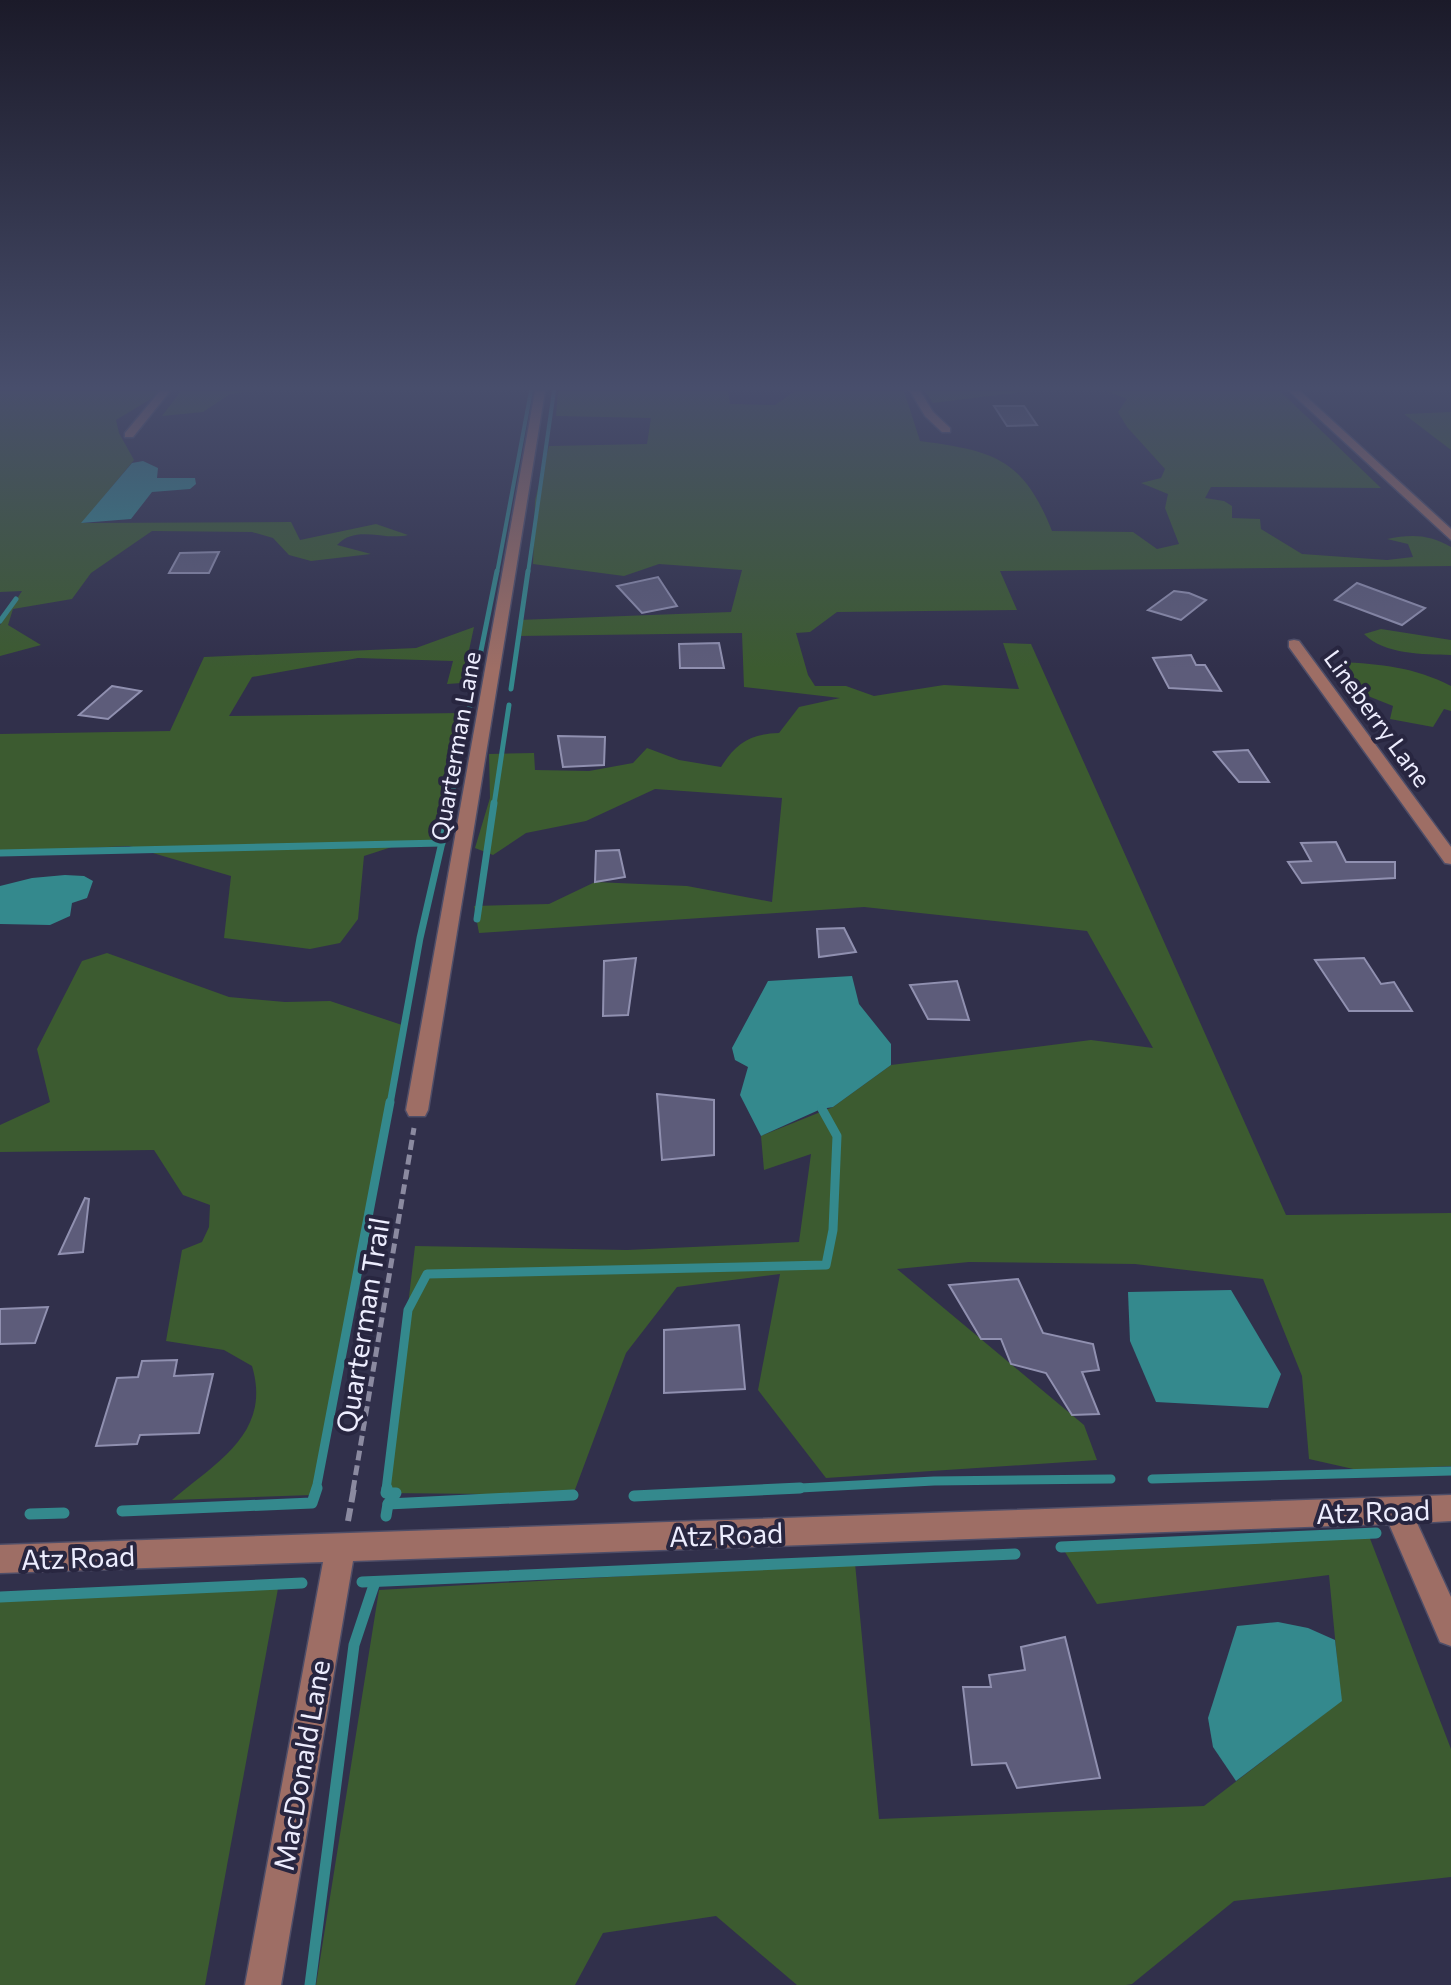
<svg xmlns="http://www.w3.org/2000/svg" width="1451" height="1985" viewBox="0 0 1451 1985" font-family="Commissioner,sans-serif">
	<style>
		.green { fill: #3c5b30 }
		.water { fill: #34898d }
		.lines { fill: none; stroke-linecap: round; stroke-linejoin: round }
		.stream-far4 { stroke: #34898d; stroke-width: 4 }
		.stream-far3 { stroke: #34898d; stroke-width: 5 }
		.stream-far2 { stroke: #34898d; stroke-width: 7 }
		.stream-far1 { stroke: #34898d; stroke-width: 9 }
		.stream { stroke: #34898d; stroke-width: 11 }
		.building { fill: #5d5c7a; stroke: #9090b0; stroke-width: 2 }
		.minor-casing { stroke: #4f4e68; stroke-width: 3 }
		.path-far1 { stroke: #8b8aa0; stroke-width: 5; stroke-dasharray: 10 5; stroke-linecap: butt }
		.path { stroke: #8b8aa0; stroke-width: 6; stroke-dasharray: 13 6; stroke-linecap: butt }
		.minor { fill: #9e6e65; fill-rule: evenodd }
		.labels { text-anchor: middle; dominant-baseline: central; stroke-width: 8; stroke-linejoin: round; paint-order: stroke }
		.street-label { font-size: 24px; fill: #ededfe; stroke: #282640 }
		.near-street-label { font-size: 28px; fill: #ededfe; stroke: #282640 }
	</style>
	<rect width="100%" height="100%" fill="#31304b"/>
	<!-- green -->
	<g class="green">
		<path d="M0 391H159L151 399 116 420 119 433 134 460 82 523 291 522 300 540 376 524 408 535C384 541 356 524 337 545L371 554 311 561 289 555 273 538 252 532 152 531 91 573 72 599 13 609 8 625 41 645 0 656V625L22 591 0 592Z"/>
		<polygon points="181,391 254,391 230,394 203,412 162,416"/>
		<path d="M558 391H728L730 404 775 405 795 391H904L920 441C994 451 1023 458 1052 531L1133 532 1157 549 1179 544 1165 508 1168 494 1141 483 1161 478 1165 469 1127 427 1118 412 1127 399 1107 391H1280L1381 488 1211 487 1205 498 1224 501 1232 506V518L1260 519 1261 529 1302 554 1387 560 1413 557 1408 544 1387 539C1411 534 1429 534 1451 547V566L1000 571 1017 610 837 612 810 632 796 633 808 675 815 686H846L874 696 944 685 1019 689 1003 643 1031 644 1286 1215 1451 1213V1466L1362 1471 1309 1459 1302 1376 1263 1279 1135 1264 969 1262 897 1269 1084 1425 1097 1460 826 1478 758 1390 780 1274 677 1287 626 1353 573 1495 386 1493 415 1246 627 1250 799 1242 811 1154 764 1170 761 1136 833 1107 891 1065 1091 1040 1153 1048 1087 931 864 907 479 933 474 906 549 904 595 882 687 886 772 902 782 798 655 789 586 821 526 833 493 855 475 848 490 798 489 754 534 753 535 770 589 771 633 763 647 748 679 760 721 767C736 743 750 734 779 733L799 707 840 698 744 687 742 633 518 636V620L731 612 742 570 659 564 624 576 533 564 535 500 549 446 647 444 651 418 556 416Z"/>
		<polygon points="925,391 1030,391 933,403"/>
		<polygon points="1451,412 1451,450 1404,414"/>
		<polygon points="474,627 462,683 447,684 453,661 358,658 252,677 229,716 461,713 435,846 398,845 364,856 358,919 340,943 310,949 224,938 231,876 129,846 0,852 0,734 170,731 204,657 416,648"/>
		<path d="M1381 629 1451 640V655C1423 654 1385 655 1364 634Z"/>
		<path d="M1340 662C1381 664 1414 667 1451 686V711L1444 709 1433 727 1390 719 1393 706 1358 692Z"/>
		<path d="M107 953 229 997 285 1002 330 1001 402 1025 312 1495 172 1500C217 1462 272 1433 252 1366L224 1350 166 1341 182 1250 202 1242 209 1227 210 1205 183 1195 154 1150 0 1152V1125L50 1102 37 1049 82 961Z"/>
		<polygon points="1369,1536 1451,1749 1451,1877 1234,1901 1132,1984 1126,1985 797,1985 716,1916 603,1933 575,1985 316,1985 379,1590 855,1563 879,1819 1204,1806 1341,1701 1329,1575 1097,1604 1065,1552"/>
		<polygon points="279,1583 205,1985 0,1985 0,1597"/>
	</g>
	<!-- water -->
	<g class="water">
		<polygon points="143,461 158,468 157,478 195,478 196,484 190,489 152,492 131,519 81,523 132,463"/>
		<polygon points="65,875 84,876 93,881 87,898 72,903 70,916 50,925 0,924 0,886 32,878"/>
		<polygon points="852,976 859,1004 891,1044 891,1065 833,1107 821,1109 761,1136 740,1095 748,1067 735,1060 732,1048 768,981"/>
		<polygon points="1231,1290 1281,1374 1268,1408 1156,1402 1130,1341 1128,1292"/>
		<polygon points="1278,1622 1308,1628 1335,1640 1342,1701 1236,1781 1213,1747 1208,1718 1237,1626"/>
	</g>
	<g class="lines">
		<!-- stream-far4 -->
		<g class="stream-far4">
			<polyline points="497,573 531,391"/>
			<polyline points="528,573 554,391"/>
		</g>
		<!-- stream-far3 -->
		<g class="stream-far3">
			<polyline points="0,621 16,599"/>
			<polyline points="511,689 528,571"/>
			<polyline points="450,805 497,571"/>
			<polyline points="494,805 509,705"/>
		</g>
		<!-- stream-far2 -->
		<g class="stream-far2">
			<polyline points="0,853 442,843"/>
			<polyline points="477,919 494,803"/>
			<polyline points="390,1104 420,938 451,803"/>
		</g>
		<!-- stream-far1 -->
		<g class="stream-far1">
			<polyline points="1152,1479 1451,1471"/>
			<polyline points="316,1490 390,1102"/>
			<polyline points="386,1490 408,1310 427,1274 826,1265 833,1230 837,1136 822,1109"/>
			<polyline points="760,1490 934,1481 1111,1479"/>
		</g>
		<!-- stream -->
		<g class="stream">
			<polyline points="634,1496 800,1488"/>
			<polyline points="388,1504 573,1495"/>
			<polyline points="122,1511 312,1503 317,1488"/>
			<polyline points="30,1514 64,1513"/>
			<polyline points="386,1516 388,1504 396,1493 386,1493 387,1488"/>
			<polyline points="1061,1547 1376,1533"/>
			<polyline points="362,1582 1015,1554"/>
			<polyline points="0,1597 302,1583"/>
			<polyline points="310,1985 354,1645 375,1582"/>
		</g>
	</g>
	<!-- building -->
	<g class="building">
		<polygon points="994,406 1024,406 1037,425 1007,426"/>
		<polygon points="219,552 209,573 169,573 180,553"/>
		<polygon points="658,577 677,606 642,613 617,586"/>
		<polygon points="1357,583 1425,608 1402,625 1335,600"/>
		<polygon points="1174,591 1189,593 1206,600 1181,620 1148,610"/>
		<polygon points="719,643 724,668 680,668 679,644"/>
		<polygon points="1191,655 1196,665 1205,665 1221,691 1169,688 1153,658"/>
		<polygon points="112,686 141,691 108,719 79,715"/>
		<polygon points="558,736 605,737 604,765 563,767"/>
		<polygon points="1248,750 1269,782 1239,782 1214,752"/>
		<polygon points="1336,842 1346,862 1395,862 1395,878 1302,883 1288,862 1311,861 1301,843"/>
		<polygon points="619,850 625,877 595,882 596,851"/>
		<polygon points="844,928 856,952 819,957 817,929"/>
		<polygon points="636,958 628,1015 603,1016 604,961"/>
		<polygon points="1364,958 1381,984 1394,982 1412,1011 1349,1011 1315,960"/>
		<polygon points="957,981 969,1020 928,1019 910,985"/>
		<polygon points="657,1094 714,1100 714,1155 662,1160"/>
		<polygon points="85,1198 89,1199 83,1252 59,1254"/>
		<polygon points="1018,1279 1043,1333 1093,1344 1099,1370 1082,1372 1099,1414 1072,1415 1046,1373 1011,1364 1001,1339 981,1339 949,1285"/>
		<polygon points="48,1307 35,1343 0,1344 0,1309"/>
		<polygon points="739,1325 745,1389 664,1393 664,1330"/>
		<polygon points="177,1360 174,1376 213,1374 199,1433 140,1435 137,1444 96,1446 117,1378 138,1377 142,1361"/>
		<polygon points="1065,1637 1100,1778 1017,1788 1006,1763 972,1765 963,1687 991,1687 989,1675 1025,1670 1021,1647"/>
	</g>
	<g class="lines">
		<!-- minor casing -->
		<g class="minor-casing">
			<g id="minor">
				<polygon points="160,391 170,391 133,437 125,437 125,433"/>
				<polygon points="535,391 545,391 428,1110 425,1116 409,1116 406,1110"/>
				<polygon points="910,391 920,391 933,412 950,428 950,432 942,432 925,416"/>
				<polygon points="1289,391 1300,391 1451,529 1451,540"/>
				<polygon points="1294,640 1299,641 1451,847 1451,864 1445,863 1289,647 1289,641"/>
				<polygon points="1451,1495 1451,1521 1417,1523 1451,1597 1451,1646 1440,1642 1389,1524 353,1561 281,1985 245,1985 323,1562 0,1573 0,1545"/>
			</g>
		</g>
		<!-- path-far1 -->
		<polyline class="path-far1" points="353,1490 414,1128"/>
		<!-- path -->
		<polyline class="path" points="348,1521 354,1488"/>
		<!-- minor -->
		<use href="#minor" class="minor"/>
	</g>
	<!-- sky -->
	<linearGradient id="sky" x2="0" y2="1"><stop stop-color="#1b1a29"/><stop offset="0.58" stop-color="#484e6c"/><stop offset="1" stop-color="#484e6c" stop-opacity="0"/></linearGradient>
	<rect width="1451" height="669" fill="url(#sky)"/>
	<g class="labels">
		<!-- street labels -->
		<g class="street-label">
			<text transform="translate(1378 718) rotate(54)">Lineberry Lane</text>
			<text transform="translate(455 746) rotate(-80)">Quarterman Lane</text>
		</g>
		<!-- near-street labels -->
		<g class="near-street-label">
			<text transform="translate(362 1325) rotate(-81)">Quarterman Trail</text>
			<text transform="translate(1373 1511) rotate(-2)">Atz Road</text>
			<text transform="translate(726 1534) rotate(-2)">Atz Road</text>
			<text transform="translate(78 1557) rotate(-2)">Atz Road</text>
			<text transform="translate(301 1765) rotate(-80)">MacDonald Lane</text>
		</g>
	</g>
</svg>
